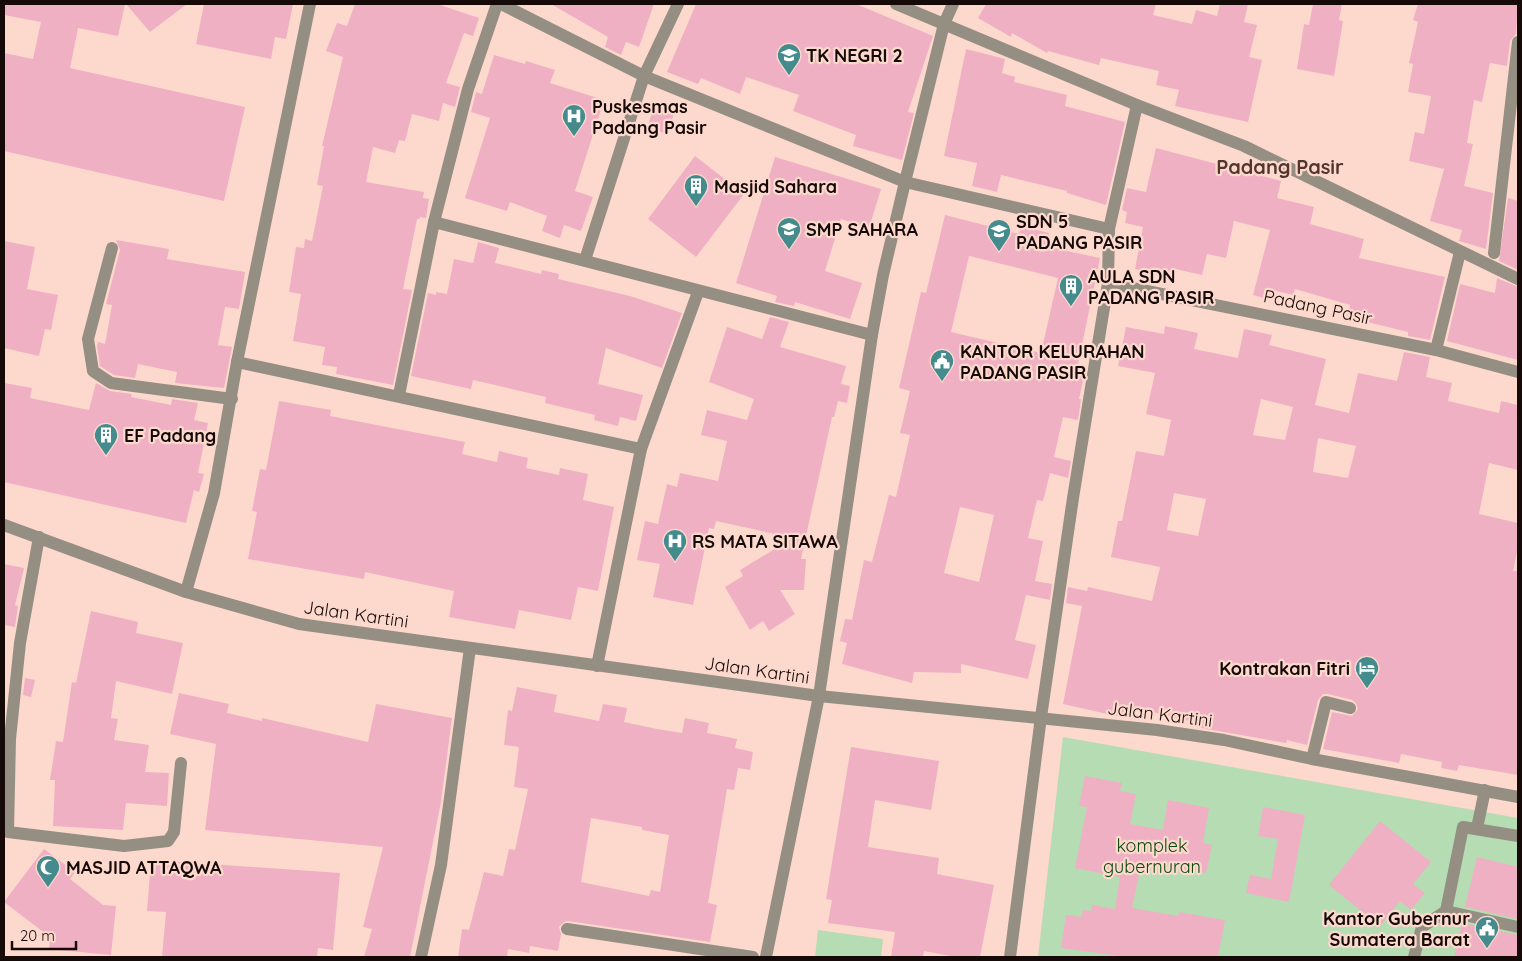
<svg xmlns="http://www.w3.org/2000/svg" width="1522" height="961" viewBox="0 0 1522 961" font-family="Quicksand,sans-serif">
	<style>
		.green { fill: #b5dcb2 }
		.building { fill: #f0b0c4; fill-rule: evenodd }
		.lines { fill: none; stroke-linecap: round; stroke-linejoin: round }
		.street { stroke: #958e82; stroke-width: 12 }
		.labels { text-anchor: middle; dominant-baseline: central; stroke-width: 4.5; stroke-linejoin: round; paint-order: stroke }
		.poi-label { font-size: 18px; font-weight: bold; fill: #150a07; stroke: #fdd9cd; text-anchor: start }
		.street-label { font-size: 18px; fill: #150a07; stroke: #fdd9cd }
		.park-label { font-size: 18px; fill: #0b4a0d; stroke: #fdd9cd }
		.quarter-label { font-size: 20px; font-weight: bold; fill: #52362d; stroke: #fdd9cd }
	</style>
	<rect width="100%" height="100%" fill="#fdd9cd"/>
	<!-- green -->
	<g class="green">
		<polygon points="1063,737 1518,818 1518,957 1038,957"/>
		<polygon points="818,930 883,939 881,957 815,957"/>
	</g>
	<!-- building -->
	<g class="building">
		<polygon points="4,4 125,4 118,36 78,28 70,68 245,107 224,201 4,151 4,53 33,59 41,22 4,15"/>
		<polygon points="126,4 187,4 150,32"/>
		<polygon points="204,4 293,4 286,39 275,37 271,59 196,44"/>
		<polygon points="355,4 437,4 479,18 473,36 464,33 446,83 460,87 455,107 443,103 439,121 412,114 405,141 399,140 395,153 373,147 366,182 424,192 423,198 429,199 426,218 420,217 419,219 417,219 403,289 412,290 393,385 336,374 337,367 322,365 325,347 293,341 301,294 289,292 296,247 304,248 305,239 312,241 323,186 317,185 324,146 322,146 343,57 326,51 337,23 347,26"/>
		<polygon points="551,4 654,4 639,47 626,42 621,55 605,47 608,37"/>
		<polygon points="696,4 856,4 933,36 908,112 914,113 902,160 853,146 856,135 793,111 799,95 746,77 740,94 701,78 698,84 667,72"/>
		<polygon points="986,4 1156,4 1153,15 1192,24 1196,10 1217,16 1220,4 1248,4 1244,22 1257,25 1249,57 1262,60 1248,122 1175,106 1179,90 1156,85 1159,71 1101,58 1099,65 1048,51 1047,53 1012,33 1011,37 978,18"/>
		<polygon points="1313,4 1342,4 1339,20 1343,21 1334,76 1297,69 1304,24 1309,25"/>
		<polygon points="1418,4 1518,4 1516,34 1510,41 1507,66 1490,63 1482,102 1474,100 1467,143 1473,144 1464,186 1493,193 1486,249 1459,241 1462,230 1430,221 1444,169 1409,161 1415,132 1424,134 1431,96 1408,92 1413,64 1409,63 1418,22 1413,20"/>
		<polygon points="966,49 1005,59 1002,73 1015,77 1014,82 1067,95 1065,106 1125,122 1106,205 1067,193 1067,191 1001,175 997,192 972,186 977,163 944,156"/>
		<polygon points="494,55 525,64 526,61 555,70 550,83 604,100 575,191 593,197 581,231 564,225 560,238 542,231 547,216 510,202 507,211 465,198 490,118 471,112 476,92 482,94"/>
		<polygon points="654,108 674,114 667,134 647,127"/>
		<polygon points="1156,148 1281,181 1277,198 1314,207 1310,224 1364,239 1359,258 1445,277 1430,340 1408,336 1408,332 1347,317 1350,305 1295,289 1293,295 1273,290 1271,300 1253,295 1270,230 1234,221 1226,258 1207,254 1202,275 1171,268 1169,277 1135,269 1143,227 1125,223 1127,212 1122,210 1127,188 1146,192"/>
		<polygon points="695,156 744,194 696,257 648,219"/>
		<polygon points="775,157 881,189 869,228 841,219 825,271 862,283 850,319 795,302 794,306 775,302 777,296 736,283"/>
		<polygon points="1508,198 1518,201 1518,270 1499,261"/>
		<path d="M945 215 1019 234 1021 226 1049 233 1047 244 1063 248 1062 250 1100 258 1077 369 1085 371 1079 399H1081L1078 420 1063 417 1054 457 1071 461 1068 478 1050 473 1043 501 1037 500 1028 538 1043 541 1035 581 1052 584 1050 600 1026 595 1015 640 1036 645 1028 679 961 664V673L914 672 912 683 842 664 847 643 840 641 845 619 852 620 864 560 872 562 889 495 896 497 910 435 900 433 910 391 899 388 921 292 926 293ZM969 256 1058 278 1041 353 951 332ZM960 507 994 515 979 582 944 573Z"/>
		<polygon points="116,240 169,249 167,259 245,272 239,309 225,307 218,345 232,347 224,388 175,383 177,372 138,364 135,378 114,375 100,366 97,346 98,342 105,344 112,305 106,304 120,250"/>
		<polygon points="4,241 35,247 27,289 58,295 51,330 45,329 39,356 4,348"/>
		<polygon points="478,242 499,248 495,263 541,274 542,270 559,274 558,279 630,296 682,313 662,368 606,348 598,384 643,395 636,421 620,417 618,426 594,420 595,415 545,403 546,397 473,380 471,389 411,376 428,293 436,295 436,292 447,294 454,259 473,263"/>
		<polygon points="1497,278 1518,287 1518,360 1447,341 1460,284 1495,293"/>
		<polygon points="770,317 789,322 780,347 846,366 841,384 850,386 847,403 838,401 834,417 832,417 801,559 806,559 804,590 780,590 795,614 769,631 763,621 750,630 725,587 743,576 740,570 793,538 716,521 714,529 709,528 693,605 653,597 660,564 637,560 645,521 658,524 667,484 677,487 680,473 718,481 727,441 701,435 707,410 747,420 754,399 709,382 727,327 762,339"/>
		<path d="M1165 326 1198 333 1194 349 1238 358 1244 329 1272 335 1269 345 1326 359 1315 405 1349 413 1358 373 1397 381 1404 352 1430 357 1426 377 1452 383 1448 401 1499 413 1501 401 1518 405V470L1489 463 1479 514 1518 523V547L1513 571H1518V775L1459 765 1457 771 1441 768 1442 762 1401 754 1399 763 1323 749 1332 712 1352 716 1358 709 1356 703 1352 700 1328 694H1323L1318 700 1307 745 1287 740 1286 743 1201 728 1202 724 1128 706 1125 718 1063 704 1082 606 1066 603 1068 587 1087 591 1088 587 1152 601 1160 567 1111 557 1118 521H1122L1136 451 1164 456 1171 420 1146 414 1155 373 1118 366 1126 327 1164 334ZM1261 399 1293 407 1285 440 1253 435ZM1318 438 1356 446 1348 478 1313 472ZM1174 493 1206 499 1198 536 1167 530Z"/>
		<polygon points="4,383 32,388 30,398 89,410 96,383 110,391 132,394 131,397 171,405 172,399 198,403 194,420 208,423 198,473 204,474 199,492 194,490 186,523 4,482"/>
		<polygon points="279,401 331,410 330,416 465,442 462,454 497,462 499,451 528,458 526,468 559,475 560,468 588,474 583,500 614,507 598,591 578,587 571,620 519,610 515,629 449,617 454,591 365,572 364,579 248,559 257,512 252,511 260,469 266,470"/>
		<polygon points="4,564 24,568 15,605 18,606 15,627 4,625"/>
		<polygon points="91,611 138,622 136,633 183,643 172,694 116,681 111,718 118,719 114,740 149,745 145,772 169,773 167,806 126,803 123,830 53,826 55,780 50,780 56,741 63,742 72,682 76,683"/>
		<polygon points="25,678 35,680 31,697 23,695"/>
		<path d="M517 687 557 695 554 712 599 721 603 704 627 708 624 722 657 729 682 733 685 718 709 723 707 733 737 739 735 748 753 752 750 770 738 768 734 790 727 789 708 903 717 905 710 942 568 921 564 922 559 927 561 934 558 951 530 946 529 953 508 949 507 957H458L462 929 469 930 484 872 503 876 509 849 515 850 528 789 514 787 519 747 504 745 508 710 512 711ZM591 818 642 827V830L669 835 660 892 651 890 649 896 581 882Z"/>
		<polygon points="179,693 229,704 227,713 262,721 262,718 368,742 376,704 452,718 441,802 410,957 364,957 372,929 363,927 383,847 205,830 216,744 170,734"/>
		<polygon points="851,747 939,761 931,810 875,800 868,847 939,858 937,874 994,885 980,957 955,957 924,951 923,957 891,957 895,932 828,923 832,900 826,899"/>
		<polygon points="1085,776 1122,783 1120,791 1136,794 1130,824 1163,830 1168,800 1209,808 1203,843 1212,845 1206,873 1142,861 1132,908 1178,916 1179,912 1225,920 1218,957 1127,957 1061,948 1066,915 1081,917 1083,910 1091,911 1092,905 1115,909 1120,877 1075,868 1087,807 1079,806"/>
		<polygon points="1263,807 1305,815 1289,902 1246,893 1250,875 1271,879 1278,839 1258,836"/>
		<polygon points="1380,821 1431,862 1413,884 1425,893 1411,910 1400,901 1380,926 1329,885"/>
		<polygon points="44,849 75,872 70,879 103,905 116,906 111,955 49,949 50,937 4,902"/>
		<polygon points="1477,857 1518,867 1518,919 1465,907"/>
		<polygon points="151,860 340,873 333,950 318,948 317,957 162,957 166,912 147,911"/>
		<polygon points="1462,923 1518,935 1518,957 1454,957"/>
	</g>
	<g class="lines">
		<!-- street -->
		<g class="street">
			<polyline points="501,4 644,76 905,182 883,275 872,335 819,696 766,957"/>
			<polyline points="896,4 1137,105 1244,146 1518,279"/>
			<polyline points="953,4 944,24 905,182 1109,229"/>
			<polyline points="434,222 872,335"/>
			<polyline points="112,248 88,339 93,371 111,383 232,399"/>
			<polyline points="1494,253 1518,42"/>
			<polyline points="585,260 644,76 678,4"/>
			<polyline points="1108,283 1436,350 1518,372"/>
			<polyline points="1436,350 1460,252"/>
			<polyline points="237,362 641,449"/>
			<polyline points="399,395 434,222 468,89 497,4"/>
			<polyline points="4,525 186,592 299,624 819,696 1157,730 1224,740 1312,759 1518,797"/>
			<polyline points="39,537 20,643 10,739 8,832 124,846 168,841 174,832 181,763"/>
			<polyline points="186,592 214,493 237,362 310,4"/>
			<polyline points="597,666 641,449 698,292"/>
			<polyline points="1312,759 1326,702 1350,708"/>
			<polyline points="1477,828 1485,790"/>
			<polyline points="1446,911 1518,927"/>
			<polyline points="567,929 753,957"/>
			<polyline points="421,957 441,865 470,648"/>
			<polyline points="1010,957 1041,717 1073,498 1108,283 1109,229 1137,105"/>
			<polyline points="1414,957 1422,927 1446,911 1463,827 1518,836"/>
		</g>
	</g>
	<!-- icons -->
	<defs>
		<g id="school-pin" transform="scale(1.25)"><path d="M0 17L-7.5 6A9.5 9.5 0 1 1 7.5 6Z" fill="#438b8c" stroke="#fdd9cd"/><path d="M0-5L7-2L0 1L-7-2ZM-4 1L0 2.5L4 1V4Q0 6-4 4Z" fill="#fff"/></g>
		<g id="hospital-pin" transform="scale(1.25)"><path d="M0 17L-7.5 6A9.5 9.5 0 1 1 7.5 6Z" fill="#438b8c" stroke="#fdd9cd"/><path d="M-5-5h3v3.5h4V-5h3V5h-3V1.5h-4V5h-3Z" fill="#fff"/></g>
		<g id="building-pin" transform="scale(1.25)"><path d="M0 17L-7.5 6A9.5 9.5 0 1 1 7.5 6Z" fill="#438b8c" stroke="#fdd9cd"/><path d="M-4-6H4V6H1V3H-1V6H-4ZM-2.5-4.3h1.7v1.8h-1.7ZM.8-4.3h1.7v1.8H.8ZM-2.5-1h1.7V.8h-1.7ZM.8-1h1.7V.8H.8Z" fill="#fff"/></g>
		<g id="civic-pin" transform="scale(1.25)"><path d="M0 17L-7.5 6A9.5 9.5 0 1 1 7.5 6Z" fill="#438b8c" stroke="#fdd9cd"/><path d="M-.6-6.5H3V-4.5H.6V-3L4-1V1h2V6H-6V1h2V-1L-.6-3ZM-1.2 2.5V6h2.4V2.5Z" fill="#fff"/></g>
		<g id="hotel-pin" transform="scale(1.25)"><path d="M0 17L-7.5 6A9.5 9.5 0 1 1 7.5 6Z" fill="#438b8c" stroke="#fdd9cd"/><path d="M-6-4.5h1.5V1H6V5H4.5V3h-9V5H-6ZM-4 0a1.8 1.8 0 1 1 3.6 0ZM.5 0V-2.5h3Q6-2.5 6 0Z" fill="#fff"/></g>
		<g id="mosque-pin" transform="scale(1.25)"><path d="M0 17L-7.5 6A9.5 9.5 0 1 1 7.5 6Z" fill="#438b8c" stroke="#fdd9cd"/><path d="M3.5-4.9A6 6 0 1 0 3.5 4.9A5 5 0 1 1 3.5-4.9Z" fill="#fff"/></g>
	</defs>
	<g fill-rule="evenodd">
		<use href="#school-pin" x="789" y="55"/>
		<use href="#hospital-pin" x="574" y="116"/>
		<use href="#building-pin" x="696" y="186"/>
		<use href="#school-pin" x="789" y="229"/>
		<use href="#school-pin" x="999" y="231"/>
		<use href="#building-pin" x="1071" y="286"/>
		<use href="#civic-pin" x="942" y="361"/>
		<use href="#building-pin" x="106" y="435"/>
		<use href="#hospital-pin" x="675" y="541"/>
		<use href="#hotel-pin" x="1367" y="668"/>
		<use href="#mosque-pin" x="48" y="867"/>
		<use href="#civic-pin" x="1487" y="928"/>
	</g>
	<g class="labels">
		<!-- poi labels -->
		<g class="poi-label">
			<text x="806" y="55">TK NEGRI 2</text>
			<text x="592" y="106">Puskesmas<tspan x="592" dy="21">Padang Pasir</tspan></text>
			<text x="714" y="186">Masjid Sahara</text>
			<text x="1016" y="221">SDN 5<tspan x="1016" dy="21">PADANG PASIR</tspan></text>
			<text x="806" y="229">SMP SAHARA</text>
			<text x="1088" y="276">AULA SDN<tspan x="1088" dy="21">PADANG PASIR</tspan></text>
			<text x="960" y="351">KANTOR KELURAHAN<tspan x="960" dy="21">PADANG PASIR</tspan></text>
			<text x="124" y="435">EF Padang</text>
			<text x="692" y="541">RS MATA SITAWA</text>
			<text x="1350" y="668" text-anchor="end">Kontrakan Fitri</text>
			<text x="66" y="867">MASJID ATTAQWA</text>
			<text x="1470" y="918" text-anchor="end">Kantor Gubernur<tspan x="1470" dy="21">Sumatera Barat</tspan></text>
		</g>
		<!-- street labels -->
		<g class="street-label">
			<text transform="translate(1318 307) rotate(12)">Padang Pasir</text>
			<text transform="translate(356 614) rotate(8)">Jalan Kartini</text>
			<text transform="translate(757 670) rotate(8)">Jalan Kartini</text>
			<text transform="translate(1160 714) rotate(7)">Jalan Kartini</text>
		</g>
		<!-- park labels -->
		<g class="park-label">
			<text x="1152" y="845">komplek<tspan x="1152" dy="21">gubernuran</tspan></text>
		</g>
		<!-- quarter labels -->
		<g class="quarter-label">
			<text x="1280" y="166">Padang Pasir</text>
		</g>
	</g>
	<!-- border -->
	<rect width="1522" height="961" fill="none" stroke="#150a07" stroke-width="10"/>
	<!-- scale -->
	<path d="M12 941v8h64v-8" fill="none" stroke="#150a07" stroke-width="2.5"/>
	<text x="20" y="941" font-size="15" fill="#150a07" stroke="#fdd9cd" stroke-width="4" paint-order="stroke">20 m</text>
</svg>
